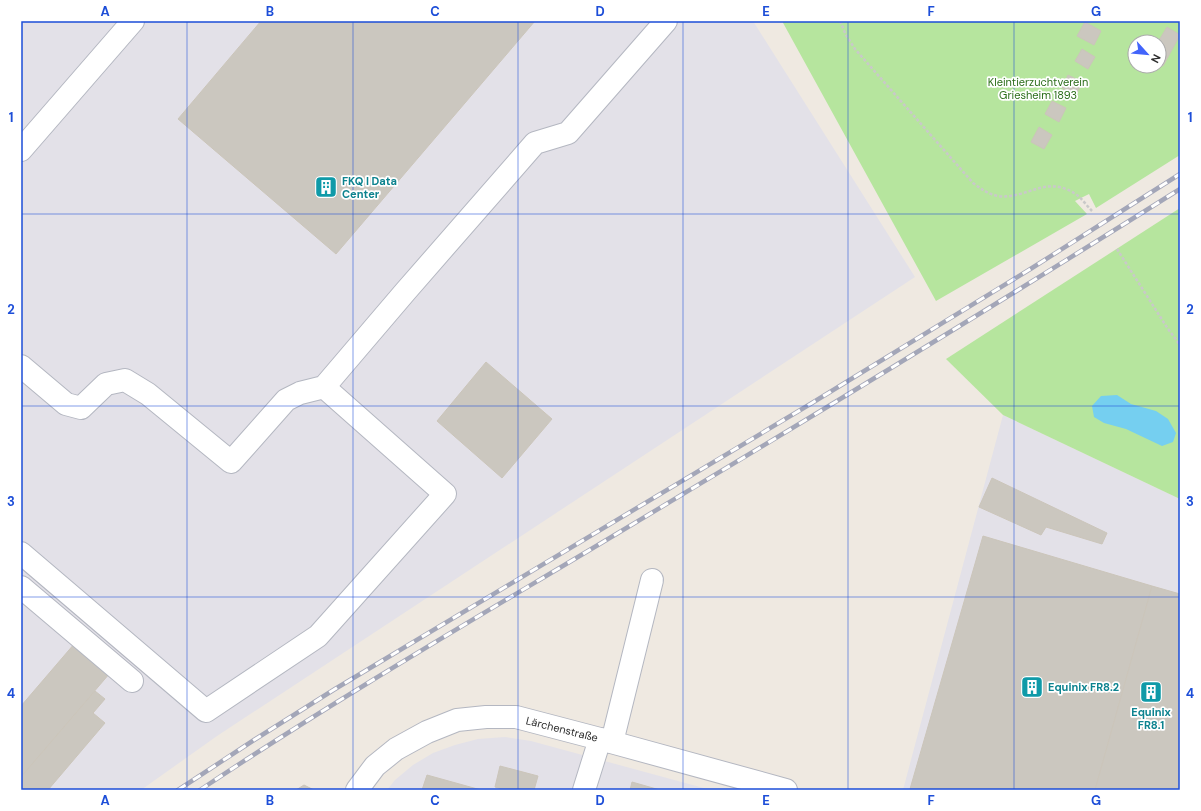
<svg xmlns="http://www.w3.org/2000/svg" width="1201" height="811" viewBox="0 0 1201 811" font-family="'DM Sans',sans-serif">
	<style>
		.industrial { fill: #e3e1e8 }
		.green { fill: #b6e59e; fill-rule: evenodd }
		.water { fill: #75cff0 }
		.building { fill: #cbc7bf; stroke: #cbc5ba }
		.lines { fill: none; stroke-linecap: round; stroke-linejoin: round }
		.minor-casing { stroke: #b4b7c1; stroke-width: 24 }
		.path { stroke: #c9c9c9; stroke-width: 2.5; stroke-dasharray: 3 2; stroke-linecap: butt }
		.minor { stroke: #fff; stroke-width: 22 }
		.rail-casing { stroke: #a3a6b8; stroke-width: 4.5 }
		.rail { stroke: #fff; stroke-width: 3; stroke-dasharray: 9; stroke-linecap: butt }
		.grid { fill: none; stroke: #1d4ed8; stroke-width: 1; stroke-opacity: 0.55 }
		.labels { text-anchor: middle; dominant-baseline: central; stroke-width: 3.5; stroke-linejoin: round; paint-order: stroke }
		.park-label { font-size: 11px; fill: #2c6e1b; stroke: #fff }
		.culture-label { font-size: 11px; font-weight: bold; fill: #0d838f; stroke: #fff; text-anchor: start }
		.street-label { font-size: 11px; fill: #2e2e2e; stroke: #fff }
		.neatline { fill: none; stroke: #1d4ed8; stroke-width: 1.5 }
		.grid-label { font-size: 13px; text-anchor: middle; font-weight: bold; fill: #1d4ed8 }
	</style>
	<rect width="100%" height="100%" fill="#efe9e1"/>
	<!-- industrial -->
	<g class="industrial">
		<polygon points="21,21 753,21 915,277 217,736 141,790 21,790"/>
		<polygon points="1003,415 1180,499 1180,790 903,790"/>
		<polygon points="505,737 531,741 711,790 387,790 395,780 413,765 433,753 455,745 478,739"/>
	</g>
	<!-- green -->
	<g class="green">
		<path d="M782 21H1180V155L1096 208 1089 194 1075 201 1087 214 936 301ZM1135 42H1159V66H1135Z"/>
		<polygon points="1180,208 1180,499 1003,415 946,359"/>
	</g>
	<!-- water -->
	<polygon class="water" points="1117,395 1131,404 1156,411 1168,419 1176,433 1173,442 1162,446 1126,429 1104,423 1094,417 1092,406 1101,396"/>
	<!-- building -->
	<g class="building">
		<polygon points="261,21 535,21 336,254 178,119"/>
		<polygon points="1085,22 1101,31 1094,45 1077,36"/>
		<polygon points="1167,27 1180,35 1163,66 1159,64 1159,42 1158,42"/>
		<polygon points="1082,49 1095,57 1088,69 1075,61"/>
		<polygon points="1068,75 1082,82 1076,95 1062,88"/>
		<polygon points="1052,101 1066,108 1059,122 1045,114"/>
		<polygon points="1039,127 1052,135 1044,149 1031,142"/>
		<polygon points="486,362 552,419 502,478 437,421"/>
		<polygon points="992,478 1107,533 1102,544 1046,527 1041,535 979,507"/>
		<polygon points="983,536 1152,586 1095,790 915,790 910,789"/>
		<polygon points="1152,586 1180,594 1180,790 1095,790"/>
		<polygon points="75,643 110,673 21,777 21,706"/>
		<polygon points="95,691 105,699 93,713 105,723 48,790 44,790 43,789 41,790 21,790 21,777"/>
		<polygon points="500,766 538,776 534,790 506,790 495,787"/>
		<polygon points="427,775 481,790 422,790"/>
		<polygon points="632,782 660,790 630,790"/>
		<polygon points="304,785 314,790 296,790"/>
	</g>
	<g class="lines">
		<!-- minor casing -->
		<g class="minor-casing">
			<g id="minor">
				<polyline points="21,150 133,21"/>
				<polyline points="21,366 66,404 81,408 106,384 125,380 148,394 231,462 286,400 300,393 324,387 405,292 535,143 568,133 666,21"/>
				<polyline points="21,553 206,711 318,636 445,494 324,387"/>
				<polyline points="21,587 132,681"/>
				<polyline points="612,742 652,580"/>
				<polyline points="357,790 375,766 396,749 427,732 457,720 486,717 516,717 600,739 786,790"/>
				<polyline points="584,790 600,739"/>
			</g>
		</g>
		<!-- path -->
		<g class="path">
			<path d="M840 21 846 35 855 49 973 183C981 189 988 194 998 196 1025 200 1045 175 1074 193 1081 197 1086 205 1092 211"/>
			<polyline points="1117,249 1168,329 1180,345"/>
		</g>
		<!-- minor -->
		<use href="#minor" class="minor"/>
		<!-- rail casing -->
		<g class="rail-casing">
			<g id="rail">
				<polyline points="178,790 254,740 335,689 812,403 1032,268 1180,174"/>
				<path d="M200 790C336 699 478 617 618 533 807 420 994 306 1180 189"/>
			</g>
		</g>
		<!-- rail -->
		<use href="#rail" class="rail"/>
	</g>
	<!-- grid -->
	<path class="grid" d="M187 21V790M353 21V790M518 21V790M683 21V790M848 21V790M1014 21V790M21 214H1180M21 406H1180M21 597H1180"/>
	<!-- icons -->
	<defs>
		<g id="building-square" transform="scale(1.15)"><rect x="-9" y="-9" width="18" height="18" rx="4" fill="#0f9aa8" stroke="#fff"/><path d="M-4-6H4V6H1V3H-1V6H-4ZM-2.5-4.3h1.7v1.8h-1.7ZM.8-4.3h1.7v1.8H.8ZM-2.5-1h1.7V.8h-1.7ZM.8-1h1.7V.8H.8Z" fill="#fff"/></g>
	</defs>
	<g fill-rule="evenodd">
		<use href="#building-square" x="326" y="187"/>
		<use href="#building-square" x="1032" y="687"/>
		<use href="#building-square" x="1151" y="692"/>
	</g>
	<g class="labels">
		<!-- park labels -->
		<g class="park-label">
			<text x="1038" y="82">Kleintierzuchtverein<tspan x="1038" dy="13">Griesheim 1893</tspan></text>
		</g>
		<!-- culture labels -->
		<g class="culture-label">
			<text x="342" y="181">FKQ I Data<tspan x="342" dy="13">Center</tspan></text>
			<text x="1048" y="687">Equinix FR8.2</text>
			<text x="1151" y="712" text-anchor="middle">Equinix<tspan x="1151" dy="13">FR8.1</tspan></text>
		</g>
		<!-- street labels -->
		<g class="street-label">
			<text transform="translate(562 729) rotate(14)">Lärchenstraße</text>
		</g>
	</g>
	<!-- border -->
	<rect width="1201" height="811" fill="none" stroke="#ffffff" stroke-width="44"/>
	<!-- north arrow -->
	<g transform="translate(1147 54) rotate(117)"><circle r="19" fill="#ffffff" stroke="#ababab"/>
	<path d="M0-3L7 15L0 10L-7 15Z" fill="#4264fb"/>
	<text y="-6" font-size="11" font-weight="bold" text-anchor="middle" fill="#2e2e2e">N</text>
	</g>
	<rect x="22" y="22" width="1157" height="767" class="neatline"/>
	<g class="grid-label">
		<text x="105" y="16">A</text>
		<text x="270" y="16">B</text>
		<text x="435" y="16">C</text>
		<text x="600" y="16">D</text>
		<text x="766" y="16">E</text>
		<text x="931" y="16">F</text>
		<text x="1096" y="16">G</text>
		<text x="11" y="122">1</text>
		<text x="1190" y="122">1</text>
		<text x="11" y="314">2</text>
		<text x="1190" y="314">2</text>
		<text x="11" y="506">3</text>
		<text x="1190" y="506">3</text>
		<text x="11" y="698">4</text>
		<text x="1190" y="698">4</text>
		<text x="105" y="805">A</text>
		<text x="270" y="805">B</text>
		<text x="435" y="805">C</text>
		<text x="600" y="805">D</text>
		<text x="766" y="805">E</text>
		<text x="931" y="805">F</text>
		<text x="1096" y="805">G</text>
	</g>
</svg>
